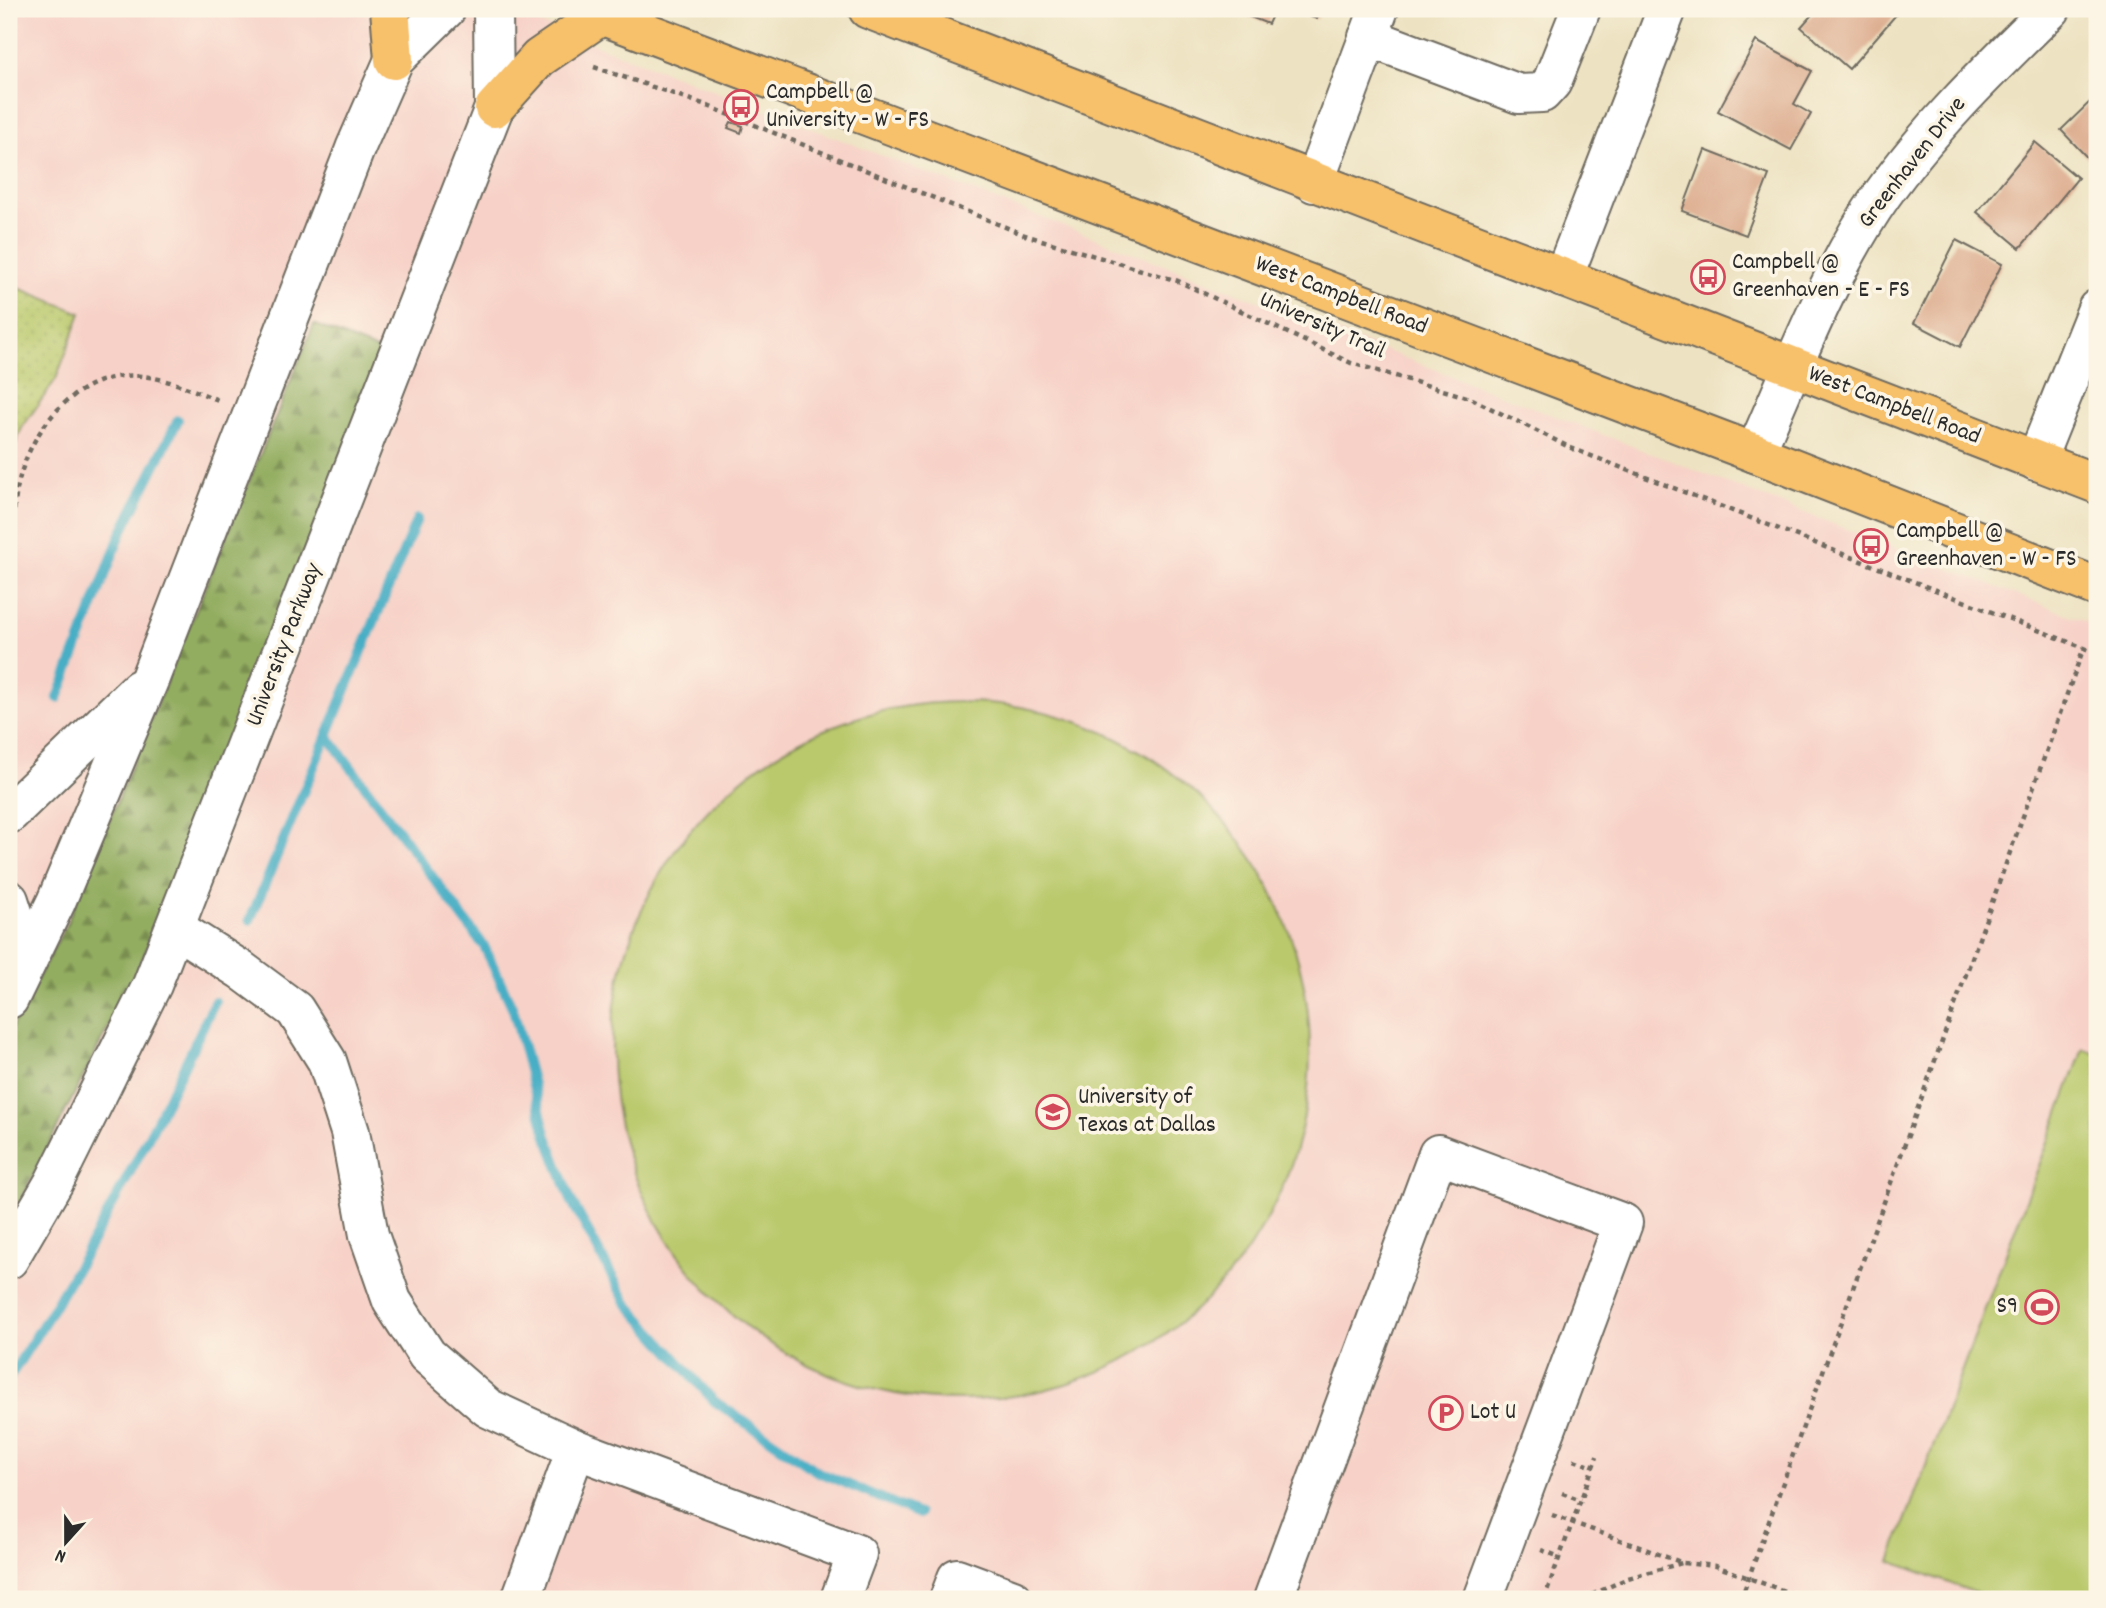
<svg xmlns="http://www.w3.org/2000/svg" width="2106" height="1608" viewBox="0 0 2106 1608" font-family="Dekko,sans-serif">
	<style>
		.built { fill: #f7d1c7 }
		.grass { fill: url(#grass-dots); stroke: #727a4c; stroke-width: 2 }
		.forest { fill: url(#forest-firs); stroke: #5f6c46; stroke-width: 2 }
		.pitch { fill: #bac96c; stroke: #727a4c; stroke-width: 2 }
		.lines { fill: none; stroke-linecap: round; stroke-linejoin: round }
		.stream { stroke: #46aec5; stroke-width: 10 }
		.building { fill: #dcaa8c }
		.minor-casing { stroke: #6f6b60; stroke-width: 42 }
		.major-casing { stroke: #6f6b60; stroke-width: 42 }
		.path { stroke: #6f6b60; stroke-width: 4.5; stroke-dasharray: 5 5; stroke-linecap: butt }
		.minor { stroke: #fff; stroke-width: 38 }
		.major { stroke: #f7c06b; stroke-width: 38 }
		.labels { text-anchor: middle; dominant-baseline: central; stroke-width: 7; stroke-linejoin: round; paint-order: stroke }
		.poi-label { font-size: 24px; fill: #2b2b2b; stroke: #fcf5e5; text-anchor: start }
		.street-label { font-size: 24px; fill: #2b2b2b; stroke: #fcf5e5 }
	</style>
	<defs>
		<pattern id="grass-dots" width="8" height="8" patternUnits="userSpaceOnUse" patternTransform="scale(1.75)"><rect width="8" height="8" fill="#bac96c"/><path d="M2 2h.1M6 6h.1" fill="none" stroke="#a0ad5e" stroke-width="1.8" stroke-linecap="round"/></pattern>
		<pattern id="forest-firs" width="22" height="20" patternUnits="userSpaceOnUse" patternTransform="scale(1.75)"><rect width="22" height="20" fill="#93ad60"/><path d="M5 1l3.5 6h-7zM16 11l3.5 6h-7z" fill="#788d4f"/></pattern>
	</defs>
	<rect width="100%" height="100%" fill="#fcf5e5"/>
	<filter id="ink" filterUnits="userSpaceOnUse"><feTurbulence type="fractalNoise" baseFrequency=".0143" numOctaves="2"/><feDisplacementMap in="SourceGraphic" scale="14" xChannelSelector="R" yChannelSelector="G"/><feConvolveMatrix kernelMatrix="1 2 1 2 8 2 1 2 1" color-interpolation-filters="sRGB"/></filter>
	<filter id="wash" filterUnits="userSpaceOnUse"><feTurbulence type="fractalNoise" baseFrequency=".00686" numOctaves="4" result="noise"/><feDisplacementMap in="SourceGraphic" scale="28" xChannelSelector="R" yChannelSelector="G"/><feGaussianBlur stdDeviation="1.57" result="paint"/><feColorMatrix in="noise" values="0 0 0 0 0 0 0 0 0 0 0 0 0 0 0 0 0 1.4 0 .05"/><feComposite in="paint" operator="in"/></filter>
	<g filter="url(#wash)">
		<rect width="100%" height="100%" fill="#ede2c1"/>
		<!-- built -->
		<polygon class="built" points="9,9 503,9 2097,626 2097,1599 9,1599"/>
		<!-- grass -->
		<polygon class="grass" points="9,284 81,313 56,379 22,428 9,459"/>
		<!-- forest -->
		<polygon class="forest" points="314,324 384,353 140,965 9,1223 9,1032 66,925"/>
		<!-- pitch -->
		<g class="pitch">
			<circle cx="961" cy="1051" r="349"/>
			<polygon points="2083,1049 2097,1054 2097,1599 1992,1599 1890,1561"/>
		</g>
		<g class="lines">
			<!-- stream -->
			<g class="stream">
				<polyline points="58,698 120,536 178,420"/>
				<polyline points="327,735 484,946 513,1009 546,1134 571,1200 626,1302 714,1401 818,1472 919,1514"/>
				<polyline points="250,920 417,519"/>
				<path d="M9 1378C88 1258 154 1132 215 1001"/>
			</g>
		</g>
		<g id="blocks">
			<!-- building -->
			<g class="building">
				<polygon points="1230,9 1275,9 1268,24"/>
				<polygon points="1288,9 1321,9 1317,19"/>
				<polygon points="1817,9 1901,9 1849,69 1801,27"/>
				<polygon points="1756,41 1812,71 1794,104 1811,114 1791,150 1718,111"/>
				<polygon points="2097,95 2097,168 2061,130"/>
				<polygon points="731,122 743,126 741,133 728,128"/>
				<polygon points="2035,142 2078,178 2020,248 1977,212"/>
				<polygon points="1705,150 1769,175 1746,235 1682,211"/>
				<polygon points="1956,240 2002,264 1960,347 1914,323"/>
			</g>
		</g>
	</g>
	<g filter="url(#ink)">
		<use href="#blocks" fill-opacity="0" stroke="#6f6b60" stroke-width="2"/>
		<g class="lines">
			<!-- minor casing -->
			<g class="minor-casing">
				<g id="minor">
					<polyline points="1368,37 1519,94 1542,93 1552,82 1581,9"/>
					<polyline points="1314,183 1379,9"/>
					<polyline points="1563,278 1667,9"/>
					<path d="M1755 453C1792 370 1830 269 1882 195 1931 126 1991 68 2051 9"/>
					<polyline points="2036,461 2097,309"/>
					<polyline points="9,814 139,689"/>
					<polyline points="9,900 28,959"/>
					<polyline points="175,928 241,970 295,1010 327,1061 350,1132 369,1235 392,1301 427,1355 488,1408 576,1449 521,1599"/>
					<polyline points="9,999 56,902 150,678 355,149 394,60 446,9"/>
					<polyline points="9,1259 54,1182 152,985 494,108 493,9"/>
					<polyline points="576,1449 857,1554 840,1599"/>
					<polyline points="949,1599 957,1578 1013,1599"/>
					<polyline points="1273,1599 1438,1154 1623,1223 1483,1599"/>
				</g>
			</g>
			<!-- major casing -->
			<g class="major-casing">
				<g id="major">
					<polyline points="390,9 394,60"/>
					<polyline points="585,9 1755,453 2097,587"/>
					<polyline points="868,9 2097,484"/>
					<polyline points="494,108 539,58 602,15"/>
				</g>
			</g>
			<!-- path -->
			<g class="path">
				<polyline points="594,67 703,104 1025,235 1178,281 1351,363 1470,398 1571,448 2097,653"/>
				<path d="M9 640C13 592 9 544 16 496 24 436 74 369 142 376 168 379 193 390 218 400"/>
				<polyline points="1574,1460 1593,1467"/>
				<polyline points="1562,1493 1581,1500"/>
				<polyline points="1552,1515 1683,1563 1716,1566 1806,1599"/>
				<polyline points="1541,1550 1560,1557"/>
				<polyline points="1544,1599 1597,1456"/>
				<polyline points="1583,1599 1628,1578 1682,1563"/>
				<polyline points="1741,1599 2084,647"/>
			</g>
			<!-- minor -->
			<use href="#minor" class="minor"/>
			<!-- major -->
			<use href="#major" class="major"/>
		</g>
	</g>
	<!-- icons -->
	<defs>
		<g id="bus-ring" transform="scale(1.75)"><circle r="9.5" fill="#fcf5e5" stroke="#d1495b" stroke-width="1.5"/><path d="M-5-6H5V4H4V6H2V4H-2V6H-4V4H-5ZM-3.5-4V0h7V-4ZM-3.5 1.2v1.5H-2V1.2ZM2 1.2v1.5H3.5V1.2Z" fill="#d1495b"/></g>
		<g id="university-ring" transform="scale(1.75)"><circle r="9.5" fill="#fcf5e5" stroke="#d1495b" stroke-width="1.5"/><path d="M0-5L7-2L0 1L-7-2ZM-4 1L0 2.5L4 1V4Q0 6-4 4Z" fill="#d1495b"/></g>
		<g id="stadium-ring" transform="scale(1.75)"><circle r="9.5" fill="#fcf5e5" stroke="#d1495b" stroke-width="1.5"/><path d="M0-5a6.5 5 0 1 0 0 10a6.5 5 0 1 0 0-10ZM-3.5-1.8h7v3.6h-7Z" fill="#d1495b"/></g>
		<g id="parking-ring" transform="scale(1.75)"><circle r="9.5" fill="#fcf5e5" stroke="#d1495b" stroke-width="1.5"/><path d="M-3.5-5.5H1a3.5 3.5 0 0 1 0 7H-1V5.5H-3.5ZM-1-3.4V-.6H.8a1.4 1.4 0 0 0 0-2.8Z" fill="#d1495b"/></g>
	</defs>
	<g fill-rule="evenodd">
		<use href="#bus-ring" x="741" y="107"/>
		<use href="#bus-ring" x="1708" y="277"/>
		<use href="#bus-ring" x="1871" y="546"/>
		<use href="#university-ring" x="1053" y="1112"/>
		<use href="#stadium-ring" x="2042" y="1307"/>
		<use href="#parking-ring" x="1446" y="1413"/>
	</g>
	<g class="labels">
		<!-- poi labels -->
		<g class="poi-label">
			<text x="766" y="93">Campbell @<tspan x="766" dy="28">University - W - FS</tspan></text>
			<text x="1732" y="263">Campbell @<tspan x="1732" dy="28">Greenhaven - E - FS</tspan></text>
			<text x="1896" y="532">Campbell @<tspan x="1896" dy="28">Greenhaven - W - FS</tspan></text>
			<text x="1078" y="1098">University of<tspan x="1078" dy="28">Texas at Dallas</tspan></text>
			<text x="2018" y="1307" text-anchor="end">S9</text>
			<text x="1470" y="1413">Lot U</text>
		</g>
		<!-- street labels -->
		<g class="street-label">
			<text transform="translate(1913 163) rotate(-52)">Greenhaven Drive</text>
			<text transform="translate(1341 296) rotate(21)">West Campbell Road</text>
			<text transform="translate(1322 326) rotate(24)">University Trail</text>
			<text transform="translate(1894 406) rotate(21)">West Campbell Road</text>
			<text transform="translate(285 645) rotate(-69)">University Parkway</text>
		</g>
	</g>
	<!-- margin -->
	<rect width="2106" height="1608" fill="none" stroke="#fcf5e5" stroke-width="35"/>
	<!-- north arrow -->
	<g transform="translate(66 1542) rotate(201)" stroke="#fcf5e5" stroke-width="5" paint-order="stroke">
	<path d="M0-5L12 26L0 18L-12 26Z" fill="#2b2b2b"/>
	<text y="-10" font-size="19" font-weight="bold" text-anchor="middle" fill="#2b2b2b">N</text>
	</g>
</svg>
